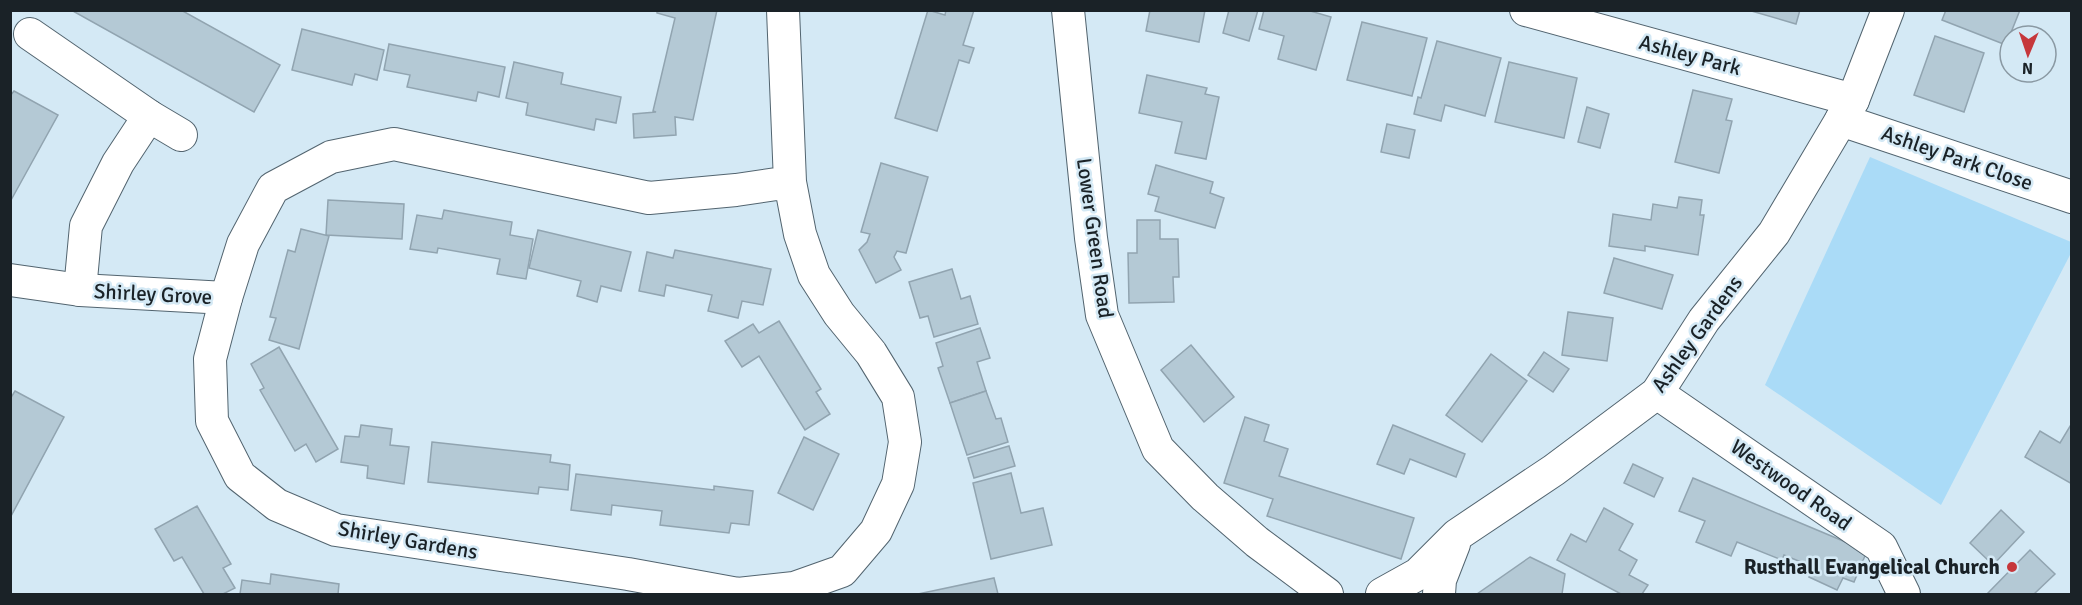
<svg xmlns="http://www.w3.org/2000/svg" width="2082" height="605" viewBox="0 0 2082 605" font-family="Signika,sans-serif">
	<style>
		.green { fill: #aadbf7 }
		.building { fill: #b4c9d5; stroke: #91a4b0; stroke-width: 1.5 }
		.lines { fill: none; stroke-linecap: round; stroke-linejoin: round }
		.minor-casing { stroke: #52646f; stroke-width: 34 }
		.minor { stroke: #fff; stroke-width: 32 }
		.poi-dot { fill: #c6373b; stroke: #d4e9f5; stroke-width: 2 }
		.labels { text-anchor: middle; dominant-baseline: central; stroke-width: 5; stroke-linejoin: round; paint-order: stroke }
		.street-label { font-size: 21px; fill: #1a2227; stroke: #d4e9f5 }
		.poi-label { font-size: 21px; font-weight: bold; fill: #1a2227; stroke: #d4e9f5; text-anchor: end }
	</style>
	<rect width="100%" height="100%" fill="#d4e9f5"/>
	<!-- green -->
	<polygon class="green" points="1870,157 2071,242 2071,253 1941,505 1765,385"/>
	<!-- building -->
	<g class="building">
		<polygon points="71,10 181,10 280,65 254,112"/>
		<polygon points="657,10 717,10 693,120 675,117 676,135 634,138 633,114 656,112 653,111 675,18 657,13"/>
		<polygon points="928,10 945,15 946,10 974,10 963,45 974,48 969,63 959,60 937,131 895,118"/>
		<polygon points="1150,10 1205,10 1199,42 1146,31"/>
		<polygon points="1229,10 1258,10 1249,41 1223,33"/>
		<polygon points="1264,10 1307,10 1331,17 1316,70 1278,59 1284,36 1259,29"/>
		<polygon points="1748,10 1800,10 1796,24"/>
		<polygon points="1946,10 2020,10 2006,45 1942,20"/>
		<polygon points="1362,22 1427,38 1412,96 1347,80"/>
		<polygon points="302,29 384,50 377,80 355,74 352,85 292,70"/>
		<polygon points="1935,36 1984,53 1964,112 1914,95"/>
		<polygon points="1437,41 1501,58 1485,116 1445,105 1441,121 1414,114 1418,97 1421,98"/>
		<polygon points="389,44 505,67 499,97 478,92 476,101 407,87 410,75 384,70"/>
		<polygon points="514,62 563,73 561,84 621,97 616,123 596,119 594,130 526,115 528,103 506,98"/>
		<polygon points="1509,62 1577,78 1564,138 1495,122"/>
		<polygon points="1147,75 1207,88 1205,94 1219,97 1206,159 1175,153 1182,122 1139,113"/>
		<polygon points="1693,90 1732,99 1726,120 1732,121 1719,173 1675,162"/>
		<polygon points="14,91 58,115 10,202 10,96"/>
		<polygon points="1587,107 1609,114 1600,148 1578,142"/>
		<polygon points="1387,124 1415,130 1409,158 1381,152"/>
		<polygon points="881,163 928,177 906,253 897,251 894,257 901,270 876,283 859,250 867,242 870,234 861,232"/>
		<polygon points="1156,165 1213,182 1210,193 1224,198 1215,228 1155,211 1159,197 1148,194"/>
		<polygon points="1679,197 1702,200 1700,215 1704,215 1698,255 1645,246 1645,251 1609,246 1613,214 1651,220 1653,204 1677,208"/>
		<polygon points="328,200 404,204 402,239 326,235"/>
		<polygon points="444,210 512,222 510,235 533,239 526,279 497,274 500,259 438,248 437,253 410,249 417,215 442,219"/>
		<polygon points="1137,220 1160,220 1160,239 1178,239 1179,277 1173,277 1174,302 1129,303 1128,253 1137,253"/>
		<polygon points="301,229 329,236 299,349 269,340 276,318 270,317 288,250 295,252"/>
		<polygon points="538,230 631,252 621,291 601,286 597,302 577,296 581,281 529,268"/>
		<polygon points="675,250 771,269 763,305 742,301 738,318 708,311 712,295 666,285 664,296 639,291 647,252 673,258"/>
		<polygon points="1614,258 1673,275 1662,309 1604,293"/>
		<polygon points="952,269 961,299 970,296 978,324 934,337 928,316 920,318 909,282"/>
		<polygon points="1568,312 1613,318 1607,361 1562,355"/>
		<polygon points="779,321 821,389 816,392 830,414 805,430 759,356 742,367 725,341 753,324 759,333"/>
		<polygon points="980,328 990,358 977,362 986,391 950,403 938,368 943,366 936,343"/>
		<polygon points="1191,345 1234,397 1204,422 1161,370"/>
		<polygon points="279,347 338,449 316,462 306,444 295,451 260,390 264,388 251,364"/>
		<polygon points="1544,352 1569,369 1553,392 1528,375"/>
		<polygon points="1491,354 1527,381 1482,442 1446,415"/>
		<polygon points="15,391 64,417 10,518 10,399"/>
		<polygon points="986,391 996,419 1001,418 1008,442 967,455 950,403"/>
		<polygon points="1245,417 1269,425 1264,441 1288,449 1279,476 1414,518 1401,559 1267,516 1273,499 1224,483"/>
		<polygon points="2072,423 2072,484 2025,457 2040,431 2060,443"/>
		<polygon points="361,425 392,429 390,445 409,447 404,484 367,478 368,466 341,462 345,436 359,437"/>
		<polygon points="1393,425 1465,454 1456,477 1410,459 1404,474 1377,464"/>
		<polygon points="804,437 839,454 813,510 778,493"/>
		<polygon points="432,442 551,455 550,462 570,465 568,490 539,487 538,494 428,482"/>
		<polygon points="1009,446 1015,466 974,478 968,458"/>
		<polygon points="1633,464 1663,478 1654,497 1624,483"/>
		<polygon points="1011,473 1021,513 1043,508 1052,545 991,559 973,483"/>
		<polygon points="576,474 714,490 714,486 753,491 749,525 731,523 729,533 660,525 662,511 612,505 611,515 571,510"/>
		<polygon points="1693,478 1867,551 1854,582 1843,578 1837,590 1809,577 1813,567 1784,555 1782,560 1737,542 1731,556 1696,542 1705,521 1679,511"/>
		<polygon points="197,506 231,564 223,568 235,588 223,594 204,594 182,557 174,561 155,529"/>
		<polygon points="1604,508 1633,524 1619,550 1637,560 1629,575 1648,585 1642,594 1621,594 1557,560 1571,534 1586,542"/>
		<polygon points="2001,510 2024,532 1993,565 1970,543"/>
		<polygon points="2030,550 2055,574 2034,594 1987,594"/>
		<polygon points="1530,557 1565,574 1562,594 1477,594"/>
		<polygon points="271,574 339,584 338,594 240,594 242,580 270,584"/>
		<polygon points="994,578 998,594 918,594"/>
	</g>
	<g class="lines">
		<!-- minor casing -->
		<g class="minor-casing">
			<g id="minor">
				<polyline points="783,10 790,182 800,234 814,275 839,314 871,353 898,397 905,442 898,484 876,531 842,571 794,588 738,594 628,574 336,530 277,505 240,476 212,421 210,359 226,298 243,244 273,188 331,157 394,144 649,198 736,190 790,182"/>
				<polyline points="1068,10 1091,238 1102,315 1158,449 1205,497 1257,542 1327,594"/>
				<polyline points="1526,10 1853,100"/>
				<polyline points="30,34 149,116 181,135"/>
				<polyline points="1841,120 2072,197"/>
				<polyline points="10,280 80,290 226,298"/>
				<polyline points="80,290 86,226 118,163 149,116"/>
				<polyline points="1657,393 1881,547 1904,594"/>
				<polyline points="1382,594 1418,574 1457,535 1554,470 1657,393 1704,320 1774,233 1853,100 1888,10"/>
				<polyline points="1439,594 1440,580 1454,544"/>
			</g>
		</g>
		<!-- minor -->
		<use href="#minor" class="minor"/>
	</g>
	<!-- markers -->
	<circle class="poi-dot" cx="2012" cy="567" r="6"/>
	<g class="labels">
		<!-- street labels -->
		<g class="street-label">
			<text transform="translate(1690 55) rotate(15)">Ashley Park</text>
			<text transform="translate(1957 158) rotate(19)">Ashley Park Close</text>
			<text transform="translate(1095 238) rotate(82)">Lower Green Road</text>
			<text transform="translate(153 294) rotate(3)">Shirley Grove</text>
			<text transform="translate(1697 334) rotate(-54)">Ashley Gardens</text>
			<text transform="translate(1791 485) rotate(35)">Westwood Road</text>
			<text transform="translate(408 540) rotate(10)">Shirley Gardens</text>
		</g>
		<!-- poi labels -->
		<g class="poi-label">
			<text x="2000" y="567">Rusthall Evangelical Church</text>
		</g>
	</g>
	<!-- border -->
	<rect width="2082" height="605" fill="none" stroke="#1a2227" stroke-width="24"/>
	<!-- north arrow -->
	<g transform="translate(2028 54) rotate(182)"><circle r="28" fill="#d4e9f5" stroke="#8a99a3" stroke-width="1.5"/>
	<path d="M0-4.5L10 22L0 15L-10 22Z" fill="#c6373b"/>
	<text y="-9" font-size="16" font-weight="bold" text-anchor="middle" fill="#1a2227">N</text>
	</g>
</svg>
